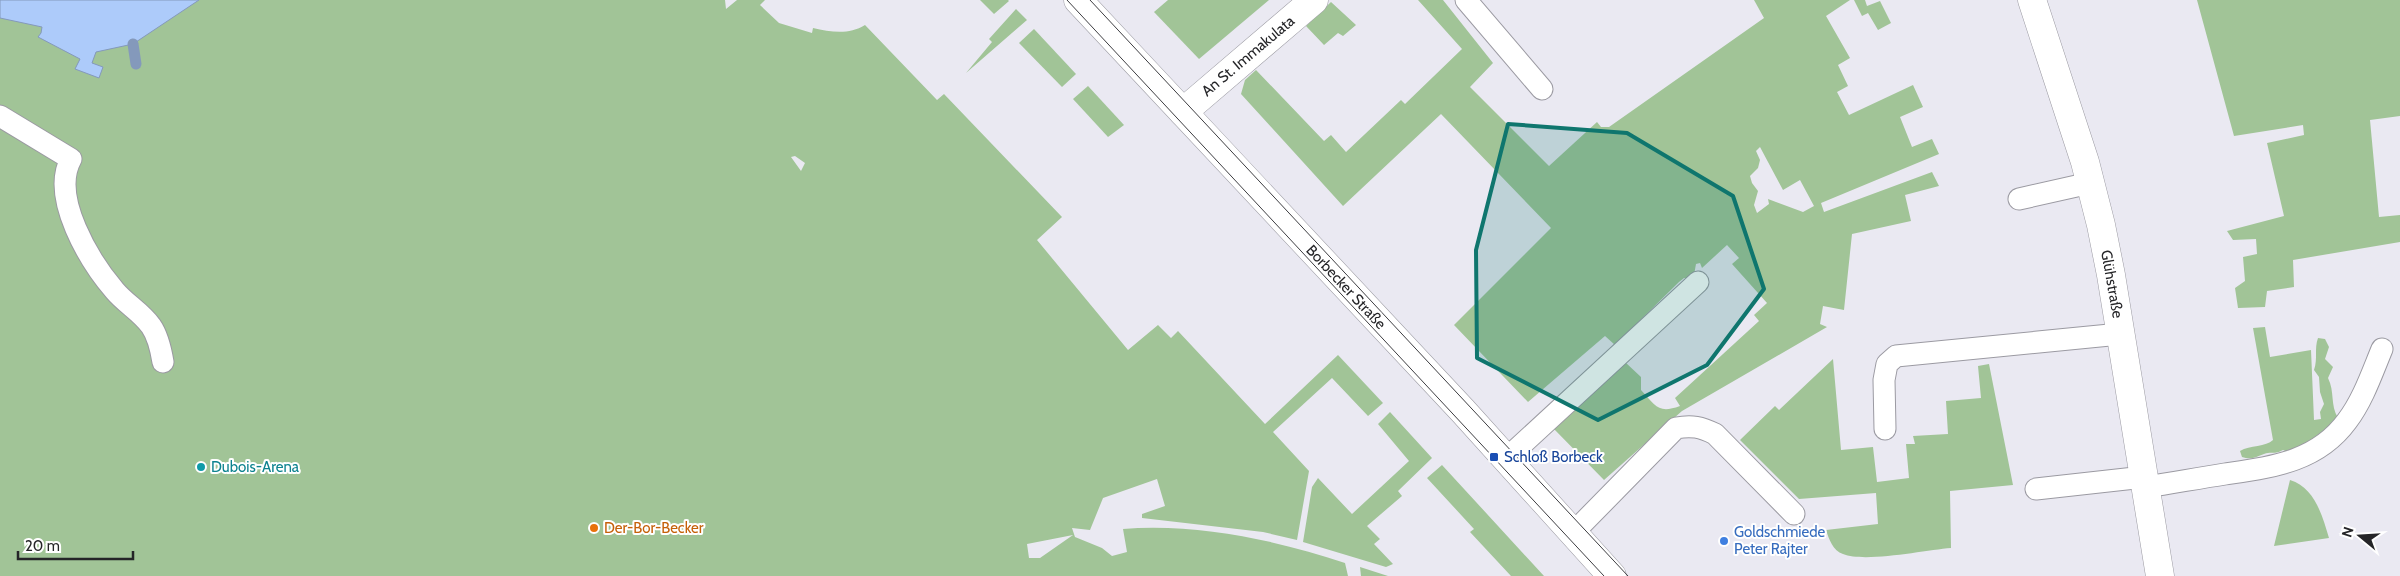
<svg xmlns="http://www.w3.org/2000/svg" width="2400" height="576" viewBox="0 0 2400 576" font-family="Cabin,sans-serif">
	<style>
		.green { fill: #a1c497; fill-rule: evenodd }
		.water { fill: #adcbfa; stroke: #8499bb }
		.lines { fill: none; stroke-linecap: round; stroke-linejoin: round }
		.stream { stroke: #8499bb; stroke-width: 11 }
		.lane-casing { stroke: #9b9aa2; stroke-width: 23 }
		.street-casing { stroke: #9b9aa2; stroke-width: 29 }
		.secondary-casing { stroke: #9b9aa2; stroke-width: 29 }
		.lane { stroke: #fff; stroke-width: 21 }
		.street { stroke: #fff; stroke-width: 28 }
		.secondary { stroke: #fff; stroke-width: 28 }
		.tram { stroke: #3e3e42; stroke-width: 1 }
		.marked { fill: #0f766e; fill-opacity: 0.2; stroke: #0f766e; stroke-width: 4; stroke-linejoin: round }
		.transit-dot { fill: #1a4fb4; stroke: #fff; stroke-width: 2 }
		.culture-dot { fill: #0f9aa8; stroke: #fff; stroke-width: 2 }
		.food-dot { fill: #e8710a; stroke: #fff; stroke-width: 2 }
		.shop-dot { fill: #3f7fe0; stroke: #fff; stroke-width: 2 }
		.labels { text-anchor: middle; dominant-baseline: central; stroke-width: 4; stroke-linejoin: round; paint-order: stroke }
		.street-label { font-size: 15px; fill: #252528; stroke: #fff }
		.transit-label { font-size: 15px; fill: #164399; stroke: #fff; text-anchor: start }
		.culture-label { font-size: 15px; fill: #0d838f; stroke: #fff; text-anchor: start }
		.food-label { font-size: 15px; fill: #c56008; stroke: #fff; text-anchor: start }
		.shop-label { font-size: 15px; fill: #366cbe; stroke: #fff; text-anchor: start }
	</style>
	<rect width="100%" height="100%" fill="#eae9f2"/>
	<!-- green -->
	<g class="green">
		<path d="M0 0H725L726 9 737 0H765L760 5 779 23 812 33 813 28C831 32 849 35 865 25L937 100 944 94 1062 217 1037 240 1128 350 1158 325 1171 338 1178 331 1265 424 1338 355 1383 403 1368 416 1332 378 1273 432 1309 471 1297 540 1263 532 1142 518V514L1165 506 1157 479 1103 498 1090 530 1072 528 1075 537 1102 548 1112 556 1127 552 1123 529C1195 523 1277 540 1345 563L1348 576H0ZM795 156 805 163 801 171 791 157ZM1073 535 1040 558H1029L1027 544Z"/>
		<polygon points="980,0 1008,0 1009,1 994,14"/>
		<polygon points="1168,0 1269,0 1199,59 1154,12"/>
		<path d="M1418 0H1443L1493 63 1470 87 1549 166 1597 122 1601 127H1609L1764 18 1754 0H1850L1826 16 1850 58 1838 65 1848 86 1837 92 1849 115 1913 85 1923 107 1900 117 1912 147 1932 139 1939 154 1821 203 1824 212 1932 172 1939 186 1905 195 1911 221 1852 234 1844 310 1823 306 1820 324 1827 327 1682 411 1604 480 1554 429 1625 362 1641 377V390C1656 406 1658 414 1680 406L1675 398 1759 321 1754 315 1767 303 1732 264 1739 258 1727 245 1702 268 1700 263 1696 264 1694 275 1690 279 1684 278 1679 282 1615 345 1605 336 1528 402 1454 325 1551 228 1441 114 1343 206 1241 94 1245 80 1256 70 1324 141 1331 135 1346 152 1401 100 1405 104 1462 49ZM1760 147 1783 190 1800 180 1814 206 1803 212 1768 199 1769 204 1757 213 1754 205 1758 191 1752 183 1750 176 1758 168 1760 160 1756 151Z"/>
		<polygon points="1854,0 1865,0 1867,6 1880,1 1891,23 1878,30 1868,13 1862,16"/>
		<polygon points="2197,0 2400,0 2400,116 2370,120 2379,217 2400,215 2400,242 2293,260 2294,287 2267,291 2265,307 2238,308 2235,288 2245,281 2243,257 2257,254 2256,239 2233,240 2227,231 2284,216 2267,143 2304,135 2303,125 2234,136"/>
		<polygon points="1331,2 1356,25 1343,36 1338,33 1324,45 1306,26"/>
		<polygon points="1016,9 1027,20 966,73 992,42 989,39"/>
		<polygon points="1034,29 1076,74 1062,87 1019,43"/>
		<polygon points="1088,86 1124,125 1108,137 1073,99"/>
		<path d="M2265 327 2270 357 2311 350 2314 420 2321 419 2320 412 2324 404 2320 392 2319 377 2314 370C2318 358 2314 349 2318 338L2325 339 2329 347 2325 359 2333 367 2328 378C2335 392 2330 405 2338 418 2323 433 2309 442 2291 453L2283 450C2274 455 2272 451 2264 454 2256 457 2251 460 2242 457L2240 451C2250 445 2266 447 2273 440L2253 328Z"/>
		<path d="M1833 359 1841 450 1873 447 1877 482 1909 478 1906 444H1915L1913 436 1948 434 1946 401 1981 398 1978 366 1989 364 2013 485 1950 491 1951 548C1925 550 1865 563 1843 554 1833 551 1829 539 1826 530L1878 524 1876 493 1799 499 1740 440 1775 406 1779 410Z"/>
		<polygon points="1390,412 1432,458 1398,491 1402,496 1367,526 1380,539 1374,544 1393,564 1386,567 1303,542 1312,487 1318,478 1352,514 1409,461 1378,424"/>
		<polygon points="1442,465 1533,564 1544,576 1511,576 1470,532 1474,529 1427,478"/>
		<path d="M2290 480C2315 488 2322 515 2329 538L2274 546Z"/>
		<polygon points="1360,567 1388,576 1361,576"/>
	</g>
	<!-- water -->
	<polygon class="water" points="0,0 199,0 133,44 96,52 92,63 103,67 99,78 75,69 80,59 38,37 41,33 42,27 0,18"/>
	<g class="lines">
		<!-- stream -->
		<polyline class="stream" points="133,44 136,64"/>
		<!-- lane casing -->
		<g class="lane-casing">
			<g id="lane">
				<polyline points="1466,0 1542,89"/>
				<path d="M0 116 71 159C50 197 90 262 115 291 126 304 141 312 151 326 158 336 161 350 163 362"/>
				<polyline points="2019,199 2090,183"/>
				<polyline points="1885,429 1884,380 1887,364 1896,356 2120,334"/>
				<polyline points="1506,459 1698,282"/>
				<path d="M2146 487C2172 483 2199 478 2225 474 2272 467 2317 462 2347 421 2363 400 2372 373 2382 349"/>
				<polyline points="2036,489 2144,477"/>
				<path d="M1573 533 1676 428C1692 425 1701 427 1715 434L1794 514"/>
			</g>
		</g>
		<!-- street casing -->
		<g class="street-casing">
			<g id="street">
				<polyline points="2032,0 2085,162 2101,225 2111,275 2160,576"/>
				<polyline points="1183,112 1314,0"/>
			</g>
		</g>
		<!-- secondary casing -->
		<g class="secondary-casing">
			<polyline id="secondary" points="1078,0 1463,411 1612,576"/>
		</g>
		<!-- lane -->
		<use href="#lane" class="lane"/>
		<!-- street -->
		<use href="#street" class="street"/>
		<!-- secondary -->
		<use href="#secondary" class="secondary"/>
		<!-- tram -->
		<g class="tram">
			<polyline points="1067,0 1604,576"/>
			<polyline points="1090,0 1628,576"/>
		</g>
	</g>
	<!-- marked area -->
	<path class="marked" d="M1508 124 1627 133 1733 196 1764 289 1707 365 1598 420 1477 358 1476 250Z"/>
	<!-- markers -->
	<rect class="transit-dot" x="1489" y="452" width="10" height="10" rx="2.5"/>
	<circle class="culture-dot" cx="201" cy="467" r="5"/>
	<circle class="food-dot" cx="594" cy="528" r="5"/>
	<circle class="shop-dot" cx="1724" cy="541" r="5"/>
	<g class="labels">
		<!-- street labels -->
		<g class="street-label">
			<text transform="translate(1248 56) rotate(-40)">An St. Immakulata</text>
			<text transform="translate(2112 284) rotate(80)">Glühstraße</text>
			<text transform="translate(1346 287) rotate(47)">Borbecker Straße</text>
		</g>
		<!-- transit labels -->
		<g class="transit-label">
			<text x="1504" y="457">Schloß Borbeck</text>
		</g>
		<!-- culture labels -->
		<g class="culture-label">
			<text x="211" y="467">Dubois-Arena</text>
		</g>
		<!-- food labels -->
		<g class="food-label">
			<text x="604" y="528">Der-Bor-Becker</text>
		</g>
		<!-- shop labels -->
		<g class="shop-label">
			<text x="1734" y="532">Goldschmiede<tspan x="1734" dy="17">Peter Rajter</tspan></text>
		</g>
	</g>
	<!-- north arrow -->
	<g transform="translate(2360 536) rotate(288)" stroke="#ffffff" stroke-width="4" paint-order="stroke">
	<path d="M0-4L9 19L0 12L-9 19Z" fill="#252528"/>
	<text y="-8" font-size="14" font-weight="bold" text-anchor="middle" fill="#252528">N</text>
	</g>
	<!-- scale -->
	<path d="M18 551v8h115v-8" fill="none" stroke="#252528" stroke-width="2.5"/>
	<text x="25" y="551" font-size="15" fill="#252528" stroke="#ffffff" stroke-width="4" paint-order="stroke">20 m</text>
</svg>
